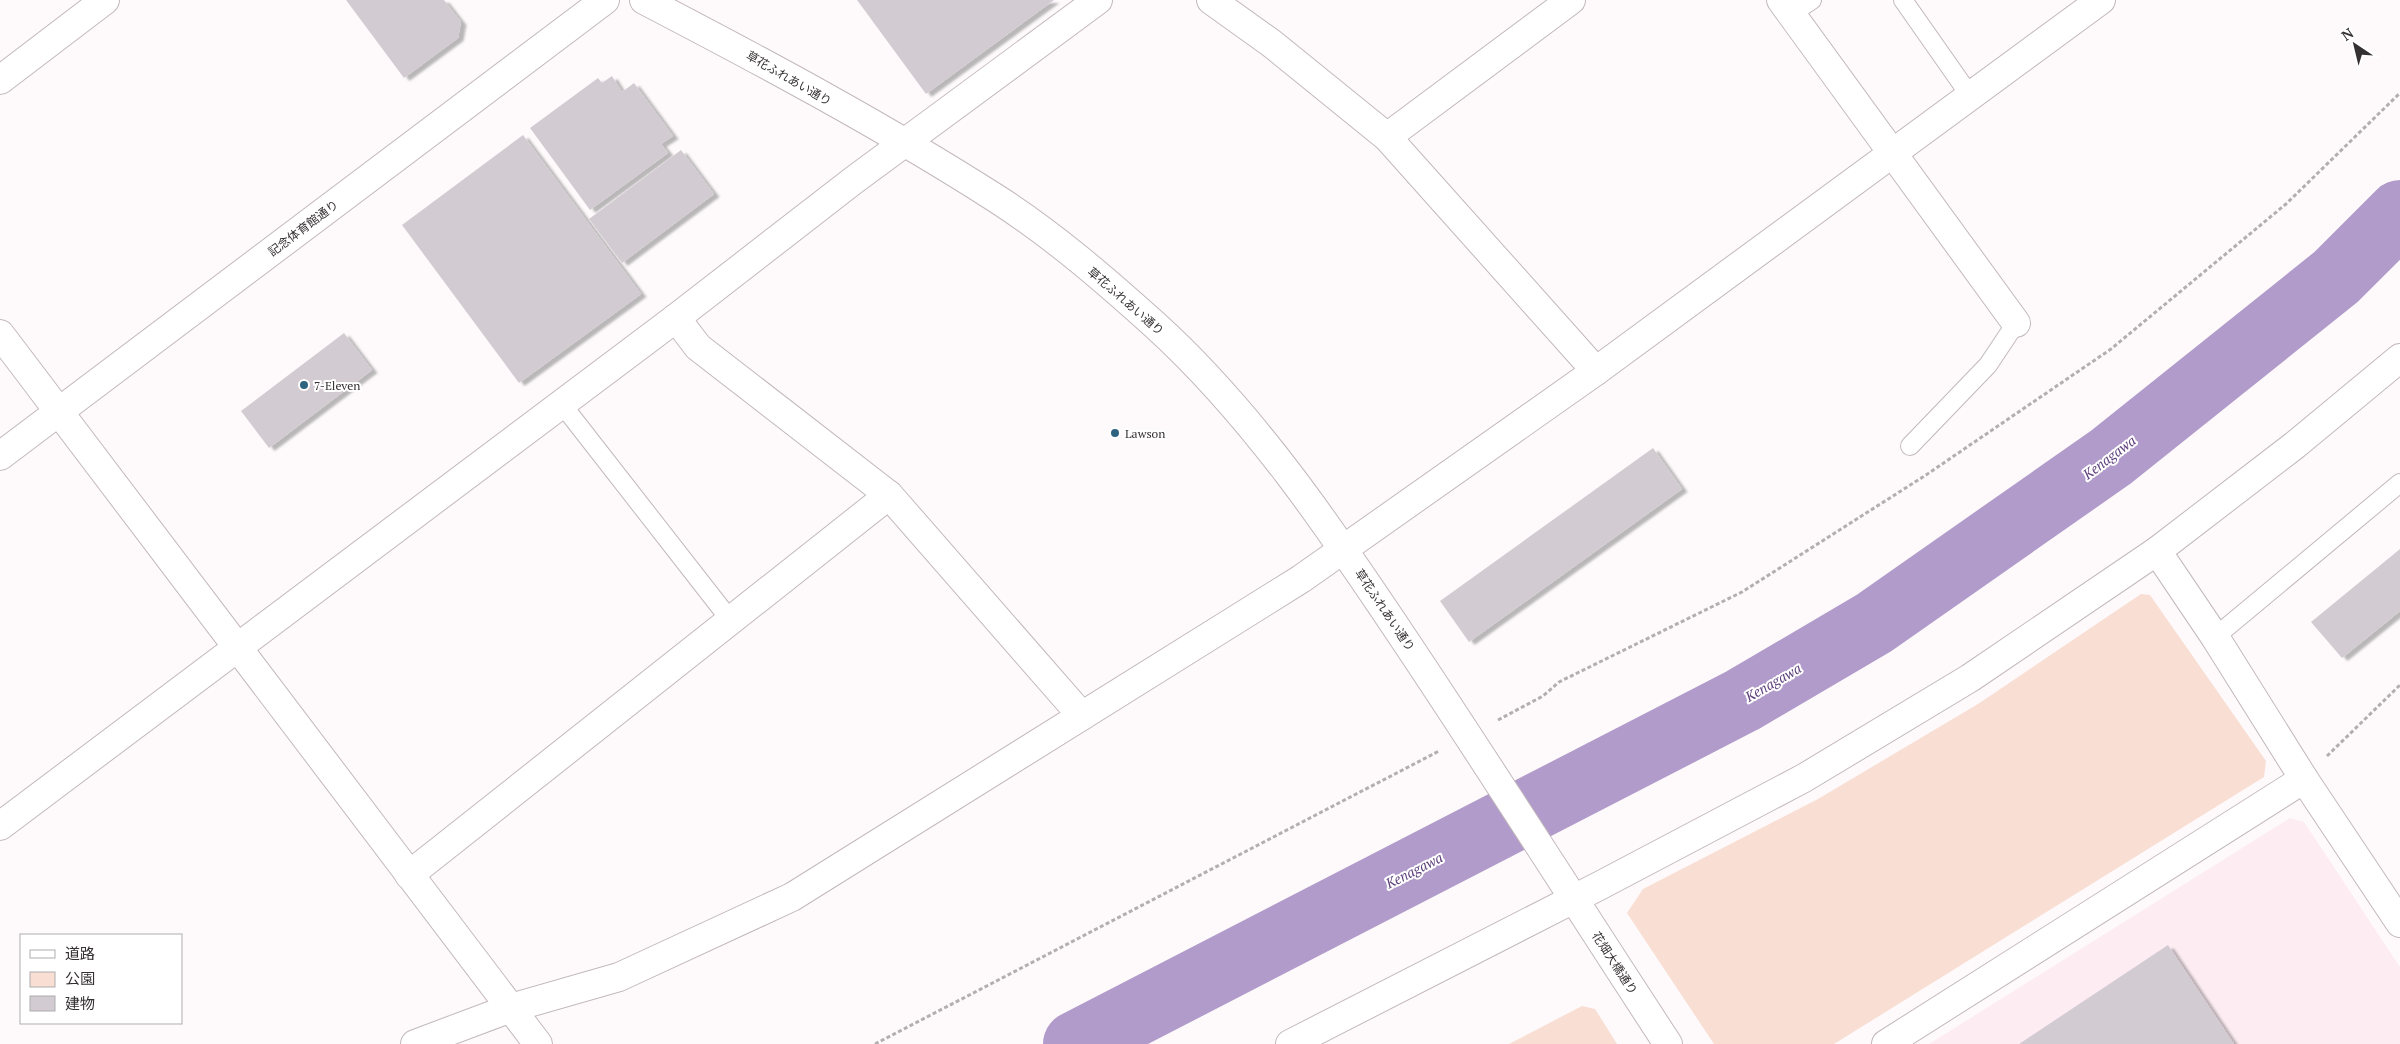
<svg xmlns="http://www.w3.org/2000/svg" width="2400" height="1044" viewBox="0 0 2400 1044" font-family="'PT Serif','Noto Sans JP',serif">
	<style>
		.built { fill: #fdedf3 }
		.green { fill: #f9ded3 }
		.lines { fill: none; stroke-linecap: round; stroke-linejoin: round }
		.river { stroke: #b19bca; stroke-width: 66 }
		.building { fill: #d3cbd2; filter: url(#shadow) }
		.service-casing { stroke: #c3b8bc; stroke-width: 20 }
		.minor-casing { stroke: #c3b8bc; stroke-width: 30 }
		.tertiary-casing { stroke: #c3b8bc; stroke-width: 30 }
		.path { stroke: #b3afb0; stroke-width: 3; stroke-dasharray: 4 2.5; stroke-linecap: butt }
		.service { stroke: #fff; stroke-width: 18 }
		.minor { stroke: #fff; stroke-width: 28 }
		.tertiary { stroke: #fff; stroke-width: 28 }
		.poi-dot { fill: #2e637f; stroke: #fff; stroke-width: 2 }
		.labels { text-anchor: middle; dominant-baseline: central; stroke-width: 4; stroke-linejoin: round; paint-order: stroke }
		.street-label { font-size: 12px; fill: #353132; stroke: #fff }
		.poi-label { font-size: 12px; fill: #353132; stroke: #fff; text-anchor: start }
		.water-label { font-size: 14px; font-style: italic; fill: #5e407c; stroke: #fff }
	</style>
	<defs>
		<filter id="shadow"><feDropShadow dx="5.5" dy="3" stdDeviation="1" flood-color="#0004"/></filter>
	</defs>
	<rect width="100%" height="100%" fill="#fefafb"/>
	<!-- built -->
	<polygon class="built" points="2290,818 2304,822 2400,967 2400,1044 1929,1044"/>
	<!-- green -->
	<g class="green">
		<polygon points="2141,594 2150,595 2266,761 2264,777 1834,1044 1714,1044 1627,913 1643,889 1818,799 1978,704"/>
		<polygon points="1582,1006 1595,1009 1617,1044 1509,1044"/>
	</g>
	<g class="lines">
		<!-- river -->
		<polyline class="river" points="1076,1044 1743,700 1874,623 2111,457 2336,277 2400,213"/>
	</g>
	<!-- building -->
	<g class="building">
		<polygon points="346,0 444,0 461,22 458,38 404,78"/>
		<polygon points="857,0 1054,0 926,94"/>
		<polygon points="612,76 622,92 634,83 673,136 661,144 668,153 590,210 530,128 598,78 602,83"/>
		<polygon points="523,135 641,294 519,383 402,225"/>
		<polygon points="681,150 714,194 622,263 589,219"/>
		<polygon points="344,333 372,370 269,448 241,411"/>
		<polygon points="1653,448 1682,489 1469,642 1440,601"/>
		<polygon points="2400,549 2400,611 2342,658 2311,622"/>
		<polygon points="2168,945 2234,1044 2019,1044"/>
	</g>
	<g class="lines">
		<!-- service casing -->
		<g class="service-casing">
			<g id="service">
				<polyline points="1903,0 1971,97"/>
				<polyline points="1791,14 1812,0"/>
				<polyline points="561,403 731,621"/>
				<polyline points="1910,446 1988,365 2016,323"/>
				<polyline points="2215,637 2400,483"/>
			</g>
		</g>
		<!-- minor casing -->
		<g class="minor-casing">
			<g id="minor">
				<polyline points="1211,0 1271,43 1387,137 1596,371"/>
				<polyline points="1781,0 2016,323"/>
				<polyline points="0,80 105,0"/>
				<polyline points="1387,137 1571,0"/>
				<polyline points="676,318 698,347 889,495 1082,716"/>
				<polyline points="0,334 538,1044"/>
				<polyline points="2157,551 2215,637 2304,779 2400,923"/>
				<polyline points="0,826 676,318 854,180 1098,0"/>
				<polyline points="409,875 889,495"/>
				<polyline points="415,1044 511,1008 619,977 792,897 1301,579 1596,371 2101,0"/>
				<polyline points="1290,1044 1601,885 1804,778 1970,678 2157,551 2295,445 2400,358"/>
				<polyline points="1886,1044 2304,779"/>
			</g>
		</g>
		<!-- tertiary casing -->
		<g class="tertiary-casing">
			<g id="tertiary">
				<path d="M644 0C763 62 883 126 997 199 1053 235 1105 280 1155 325 1254 415 1332 531 1406 642 1495 775 1580 910 1668 1044"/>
				<polyline points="0,456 605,0"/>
			</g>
		</g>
		<!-- path -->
		<g class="path">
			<polyline points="1498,720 1543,696 1559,682 1742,592 1926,475 2111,349 2286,204 2400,93"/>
			<polyline points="2327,756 2400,685"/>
			<polyline points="875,1044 1439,751"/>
		</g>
		<!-- service -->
		<use href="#service" class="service"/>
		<!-- minor -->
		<use href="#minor" class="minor"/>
		<!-- tertiary -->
		<use href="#tertiary" class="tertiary"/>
	</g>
	<!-- markers -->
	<g class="poi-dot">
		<circle cx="304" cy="385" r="5"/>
		<circle cx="1115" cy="433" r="5"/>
	</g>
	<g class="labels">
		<!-- street labels -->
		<g class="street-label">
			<text transform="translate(789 78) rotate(30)">草花ふれあい通り</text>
			<text transform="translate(303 228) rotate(-37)">記念体育館通り</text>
			<text transform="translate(1126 301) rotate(41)">草花ふれあい通り</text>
			<text transform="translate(1385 610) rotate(56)">草花ふれあい通り</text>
			<text transform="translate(1615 963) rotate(57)">花畑大橋通り</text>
		</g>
		<!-- poi labels -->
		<g class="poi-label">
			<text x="314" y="385">7-Eleven</text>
			<text x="1125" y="433">Lawson</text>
		</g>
		<!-- water labels -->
		<g class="water-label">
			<text transform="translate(2109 457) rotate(-37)">Kenagawa</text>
			<text transform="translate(1773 682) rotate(-30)">Kenagawa</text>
			<text transform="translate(1414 870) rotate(-27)">Kenagawa</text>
		</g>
	</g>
	<!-- legend -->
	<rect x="20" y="934" width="162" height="90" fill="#ffffff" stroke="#aeadad"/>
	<rect x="30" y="950" width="25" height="8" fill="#ffffff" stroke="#aeadad"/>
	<text x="65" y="959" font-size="15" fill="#353132">道路</text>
	<rect x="30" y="972" width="25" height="15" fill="#f9ded3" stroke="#aeadad"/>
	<text x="65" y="984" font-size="15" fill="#353132">公園</text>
	<rect x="30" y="996" width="25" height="15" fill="#d3cbd2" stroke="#aeadad"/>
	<text x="65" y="1009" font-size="15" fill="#353132">建物</text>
	<!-- north arrow -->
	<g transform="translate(2355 45) rotate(325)" stroke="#ffffff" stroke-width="4" paint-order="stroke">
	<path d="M0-4L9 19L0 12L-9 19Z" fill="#353132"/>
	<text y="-8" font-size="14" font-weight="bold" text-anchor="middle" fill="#353132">N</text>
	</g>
</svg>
